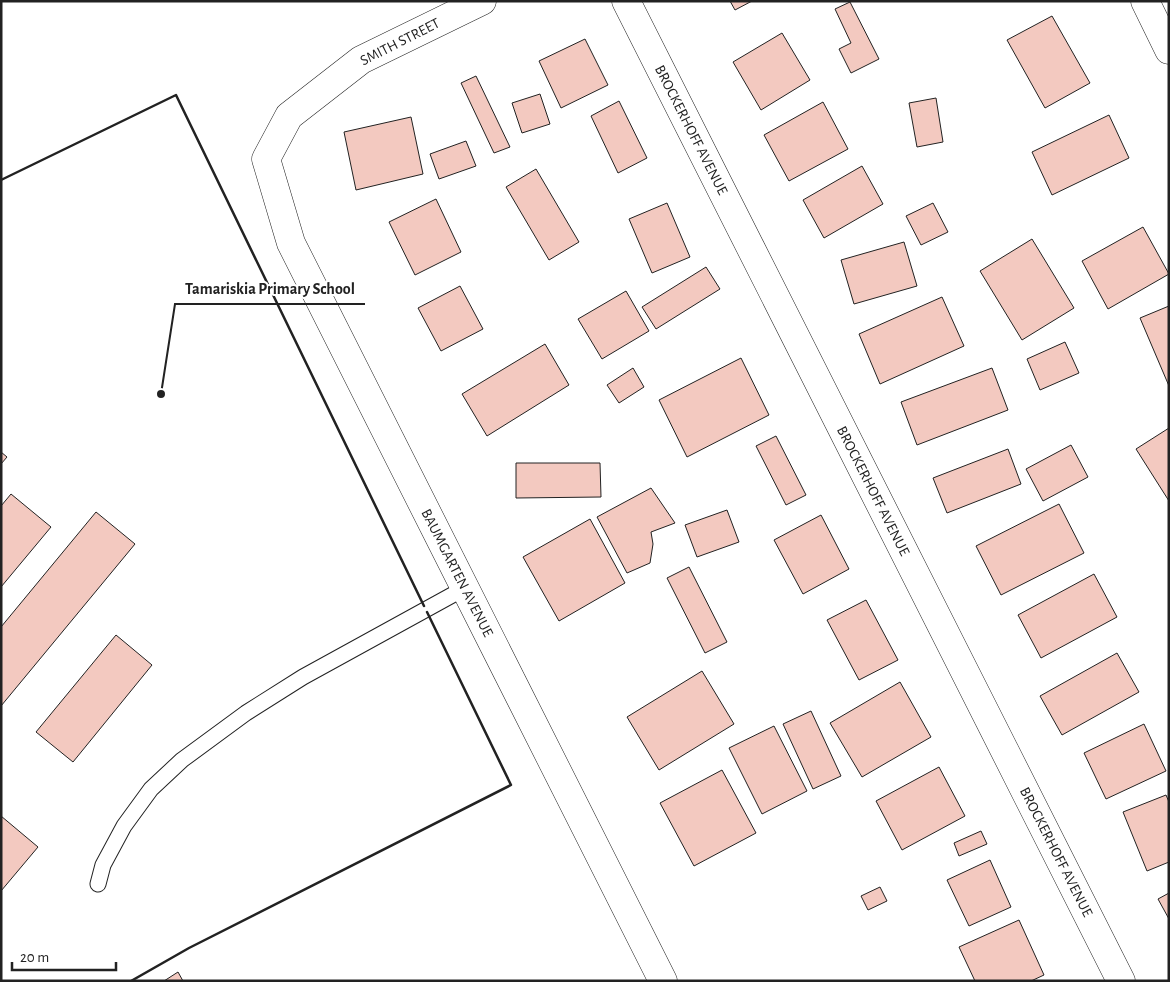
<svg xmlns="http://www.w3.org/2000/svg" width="1170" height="982" viewBox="0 0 1170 982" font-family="'Alegreya Sans',sans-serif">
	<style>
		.building { fill: #f3c9c0; stroke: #222 }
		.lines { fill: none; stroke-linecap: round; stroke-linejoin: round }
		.service-casing { stroke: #222; stroke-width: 17 }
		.minor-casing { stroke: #222; stroke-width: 29 }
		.service { stroke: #fff; stroke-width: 15 }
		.minor { stroke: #fff; stroke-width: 28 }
		.wall { stroke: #222; stroke-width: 2.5 }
		.labels { text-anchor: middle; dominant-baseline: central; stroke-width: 4; stroke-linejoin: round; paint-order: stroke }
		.street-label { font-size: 15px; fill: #222; stroke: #fff }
		.leader { fill: none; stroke: #222; stroke-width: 2 }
		.callout-dot { fill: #222; stroke: #fff; stroke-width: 2 }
		.callout-label { font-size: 16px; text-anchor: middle; font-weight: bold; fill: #222; stroke: #fff; stroke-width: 4; stroke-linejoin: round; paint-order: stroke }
	</style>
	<rect width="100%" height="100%" fill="#fff"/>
	<!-- building -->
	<g class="building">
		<polygon points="730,1 752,1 735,10"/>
		<polygon points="850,2 879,59 851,73 839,49 851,43 835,9"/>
		<polygon points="1052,16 1090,83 1045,108 1007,40"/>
		<polygon points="782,33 810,80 761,110 733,62"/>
		<polygon points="585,39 608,85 561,108 539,61"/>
		<polygon points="476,76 510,147 494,153 461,83"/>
		<polygon points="540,94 550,124 522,133 512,103"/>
		<polygon points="936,98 943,142 917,147 909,103"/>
		<polygon points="619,101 647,158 618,173 591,116"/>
		<polygon points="823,102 848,149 789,181 764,135"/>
		<polygon points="1109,115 1129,158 1052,195 1032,152"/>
		<polygon points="411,117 423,174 356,190 344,132"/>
		<polygon points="466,141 476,166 439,179 430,154"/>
		<polygon points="862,166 883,204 824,238 803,200"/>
		<polygon points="536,169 579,242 549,260 506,187"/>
		<polygon points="436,199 461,252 415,275 389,222"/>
		<polygon points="667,203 690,257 652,273 629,219"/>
		<polygon points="933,203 948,232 921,245 906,216"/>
		<polygon points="1143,227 1169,274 1108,309 1082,261"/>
		<polygon points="1032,239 1074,308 1022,340 980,271"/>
		<polygon points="904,242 917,286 854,304 841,260"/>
		<polygon points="706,267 720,289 656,329 642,307"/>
		<polygon points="460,286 483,329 441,351 418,308"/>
		<polygon points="626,291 649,331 602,359 578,319"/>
		<polygon points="942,297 964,346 880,384 859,334"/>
		<polygon points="1169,306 1169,386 1140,318"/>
		<polygon points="1065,342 1079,373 1040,390 1027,359"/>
		<polygon points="545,344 569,385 487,436 462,394"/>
		<polygon points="741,358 769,415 687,457 659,400"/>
		<polygon points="633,368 644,387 619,403 607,385"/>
		<polygon points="992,368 1008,410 917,445 901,402"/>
		<polygon points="1169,428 1169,501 1136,449"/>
		<polygon points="776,436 806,495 786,505 756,446"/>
		<polygon points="1071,445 1088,477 1043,501 1026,469"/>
		<polygon points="1008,449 1021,484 947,513 933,478"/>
		<polygon points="1,452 7,457 1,464"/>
		<polygon points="516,463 600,463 601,497 516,498"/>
		<polygon points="651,488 675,523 651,532 653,544 650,563 627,573 597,517"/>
		<polygon points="11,494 51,527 1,587 1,506"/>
		<polygon points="1059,504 1084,553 1001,595 976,546"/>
		<polygon points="727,510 739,542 697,557 685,525"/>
		<polygon points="96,512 135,544 1,706 1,627"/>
		<polygon points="821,515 849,569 803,594 774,540"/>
		<polygon points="590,519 625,583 559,621 523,557"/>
		<polygon points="689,567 727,642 705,653 667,578"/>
		<polygon points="1094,574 1117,617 1041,658 1018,615"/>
		<polygon points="866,600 898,660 859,680 827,620"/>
		<polygon points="116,635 152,665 73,762 36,732"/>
		<polygon points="1117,653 1139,692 1062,735 1040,696"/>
		<polygon points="702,671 734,724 659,770 627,717"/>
		<polygon points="900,682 931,737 862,777 830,723"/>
		<polygon points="811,711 841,776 813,789 783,724"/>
		<polygon points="1144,724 1166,771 1106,799 1084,753"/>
		<polygon points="774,726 807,791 762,814 729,748"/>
		<polygon points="939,767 965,816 902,850 876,801"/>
		<polygon points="722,770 756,833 694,866 660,803"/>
		<polygon points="1166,795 1169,802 1169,862 1147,871 1123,812"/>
		<polygon points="1,816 38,847 1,891"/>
		<polygon points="981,831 987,844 959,856 954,843"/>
		<polygon points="990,860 1011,907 969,926 947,880"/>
		<polygon points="880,887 887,901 868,910 861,896"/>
		<polygon points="1169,893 1169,919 1158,899"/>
		<polygon points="1019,920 1044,975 1031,981 975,981 959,947"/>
		<polygon points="178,972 183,981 164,981"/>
	</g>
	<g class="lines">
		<!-- service casing -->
		<g class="service-casing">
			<polyline id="service" points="98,884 103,865 124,826 151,789 182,760 246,713 303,677 465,588"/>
		</g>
		<!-- minor casing -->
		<g class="minor-casing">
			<g id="minor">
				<polyline points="482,1 361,60 289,116 266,159 291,243 663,981"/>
				<polyline points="626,1 1121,981"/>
				<polyline points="1145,1 1169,50"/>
			</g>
		</g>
		<!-- service -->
		<use href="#service" class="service"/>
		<!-- minor -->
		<use href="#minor" class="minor"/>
		<!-- wall -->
		<g class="wall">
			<polyline points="1,180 176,95 424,606"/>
			<polyline points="131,981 189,948 511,785 427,612"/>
		</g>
	</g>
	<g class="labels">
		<!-- street labels -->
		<g class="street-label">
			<text transform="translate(400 42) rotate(-27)">SMITH STREET</text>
			<text transform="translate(691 130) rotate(63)">BROCKERHOFF AVENUE</text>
			<text transform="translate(873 491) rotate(63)">BROCKERHOFF AVENUE</text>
			<text transform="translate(457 573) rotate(63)">BAUMGARTEN AVENUE</text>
			<text transform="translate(1056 852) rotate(63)">BROCKERHOFF AVENUE</text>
		</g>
	</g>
	<!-- callouts -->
	<path class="leader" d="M161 394L175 304H365"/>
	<circle class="callout-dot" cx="161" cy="394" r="5"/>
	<g class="callout-label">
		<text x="270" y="294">Tamariskia Primary School</text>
	</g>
	<!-- border -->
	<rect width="1170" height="982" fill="none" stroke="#222222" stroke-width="5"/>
	<!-- scale -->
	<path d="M12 962v8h104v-8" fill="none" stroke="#222222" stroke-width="2.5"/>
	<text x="20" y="962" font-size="15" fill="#222222" stroke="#ffffff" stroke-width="4" paint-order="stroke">20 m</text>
</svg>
